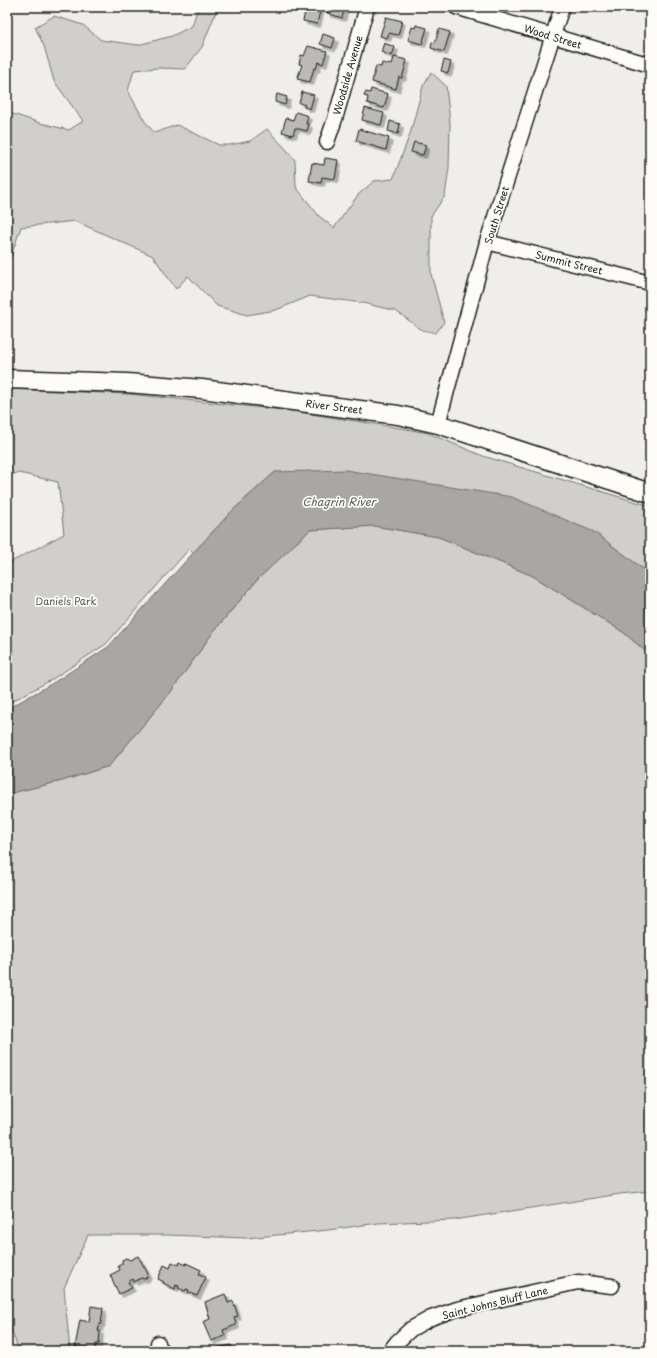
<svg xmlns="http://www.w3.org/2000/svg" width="657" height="1358" viewBox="0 0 657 1358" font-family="'Playpen Sans',sans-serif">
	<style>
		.green { fill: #d0cfcc; stroke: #767674 }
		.water { fill: #a8a7a3; stroke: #706f6d }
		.building { fill: #bbbab6; stroke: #1c1c1c; filter: url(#shadow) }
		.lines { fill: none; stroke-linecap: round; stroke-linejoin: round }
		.minor-casing { stroke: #1c1c1c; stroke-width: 17 }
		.major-casing { stroke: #1c1c1c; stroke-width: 21 }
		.minor { stroke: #fdfcf7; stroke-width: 14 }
		.major { stroke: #fdfcf7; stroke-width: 18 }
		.labels { text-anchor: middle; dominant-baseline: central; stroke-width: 3.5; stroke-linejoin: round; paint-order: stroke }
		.street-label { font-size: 10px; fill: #1c1c1c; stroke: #fdfcf7 }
		.park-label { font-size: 10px; fill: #5b5b5a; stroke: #fdfcf7 }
		.water-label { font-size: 11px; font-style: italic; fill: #5b5b59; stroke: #fdfcf7 }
	</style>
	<defs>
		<filter id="shadow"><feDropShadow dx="3.5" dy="3.5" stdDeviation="0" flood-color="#0004"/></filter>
	</defs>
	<rect width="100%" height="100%" fill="#f0eeea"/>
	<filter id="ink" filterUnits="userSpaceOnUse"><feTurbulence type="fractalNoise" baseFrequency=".025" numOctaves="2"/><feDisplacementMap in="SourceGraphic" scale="8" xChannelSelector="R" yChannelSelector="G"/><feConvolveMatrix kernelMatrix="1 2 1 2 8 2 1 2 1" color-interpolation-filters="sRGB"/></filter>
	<g filter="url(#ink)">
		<!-- green -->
		<g class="green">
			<polygon points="198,7 218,7 202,47 185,69 159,68 134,70 128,91 144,120 154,133 177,125 219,145 230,145 250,141 267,129 286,149 295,160 296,187 319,216 334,228 358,195 374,181 393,179 410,134 423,86 431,72 446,86 450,123 449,168 445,196 431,216 431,274 444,322 436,333 422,330 396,311 363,303 310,296 276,310 247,315 217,306 188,276 176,289 153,256 75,221 21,227 7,268 7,112 40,123 69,130 83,121 54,81 44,46 35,27 54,16 83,25 101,40 138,45 172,36 192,26"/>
			<polygon points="7,389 128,394 292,411 400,428 428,433 483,456 650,506 650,574 594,532 275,472 232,511 193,553 189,549 106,644 51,680 7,704 7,564 64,534 58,482 19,473 7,475"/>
			<polygon points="374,526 439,537 533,576 623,632 650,655 650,1191 620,1194 454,1220 378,1223 328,1230 246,1238 167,1235 88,1235 64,1288 70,1351 19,1351 7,1318 7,794 62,781 109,766 170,693 214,631 259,578 310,530"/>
		</g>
		<!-- water -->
		<polygon class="water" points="346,470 512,497 594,532 650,574 650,655 623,632 533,576 439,537 374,526 310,530 259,578 214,631 170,693 109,766 62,781 7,794 7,709 53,683 108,647 193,553 232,511 275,472"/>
		<!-- building -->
		<g class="building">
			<polygon points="304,7 321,7 317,24 303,21 306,7"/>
			<polygon points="329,7 345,7 342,18 327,13"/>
			<polygon points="386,17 402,21 398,35 389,33 387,38 380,36"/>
			<polygon points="416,25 427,28 422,44 408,40 412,27 415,28"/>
			<polygon points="439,29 450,32 444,52 431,48 432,42 435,43"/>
			<polygon points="323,34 335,38 332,48 320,44"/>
			<polygon points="384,43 395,47 392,56 381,52"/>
			<polygon points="308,46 327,51 323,64 318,62 316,69 314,68 310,82 297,79 302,65 299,64 301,55 304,56"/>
			<polygon points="394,57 407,60 402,78 399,77 396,89 372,82 376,66 381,67 382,63 392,65"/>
			<polygon points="444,60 451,62 448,73 441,71"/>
			<polygon points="371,89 388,94 384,108 367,103 368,97 364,96 366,92 370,93"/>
			<polygon points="302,92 314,95 310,109 304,107 305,105 299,103"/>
			<polygon points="277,94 287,97 285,105 275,102"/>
			<polygon points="365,108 384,113 381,125 362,120"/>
			<polygon points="296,112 308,116 306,124 309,124 307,131 295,128 293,135 282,132 286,118 293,120"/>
			<polygon points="390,121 400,124 398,134 388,131"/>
			<polygon points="359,129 389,138 386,150 356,141"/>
			<polygon points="414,142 426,145 423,155 411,152"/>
			<polygon points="325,158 338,160 335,179 322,177 321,183 309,181 312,163 324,165"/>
			<polygon points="138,1256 148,1274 147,1277 144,1279 141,1278 134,1282 133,1279 128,1282 132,1288 119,1294 110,1275 120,1270 118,1266 122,1264 122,1260 126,1258 130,1260"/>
			<polygon points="172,1262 179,1265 180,1262 186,1265 186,1263 201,1270 199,1274 206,1277 197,1296 188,1292 189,1290 186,1289 185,1291 178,1288 179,1286 176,1285 175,1289 163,1283 164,1282 158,1279 164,1265 170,1268"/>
			<polygon points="225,1294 228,1303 233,1301 238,1316 234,1317 236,1325 223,1330 225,1336 211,1341 203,1322 210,1319 205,1302"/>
			<polygon points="91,1306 103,1308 101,1324 100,1324 98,1331 100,1331 99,1344 96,1344 95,1351 75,1347 80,1320 89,1322"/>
			<polygon points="231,1345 232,1351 207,1351 207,1350"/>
		</g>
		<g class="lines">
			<!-- minor casing -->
			<g class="minor-casing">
				<g id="minor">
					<polyline points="456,7 650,65"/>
					<polyline points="327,142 335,119 367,7"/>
					<polyline points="487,242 650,283"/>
					<polyline points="438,424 487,242 562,7"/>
					<polyline points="158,1343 160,1351"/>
					<polyline points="390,1351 397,1342 411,1329 431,1318 457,1309 578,1282 612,1286"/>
				</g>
			</g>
			<!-- major casing -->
			<g class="major-casing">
				<polyline id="major" points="7,379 127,383 202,389 398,415 438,424 650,493"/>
			</g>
			<!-- minor -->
			<use href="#minor" class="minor"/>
			<!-- major -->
			<use href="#major" class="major"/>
		</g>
	</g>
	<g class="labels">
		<!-- street labels -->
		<g class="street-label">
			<text transform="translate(553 36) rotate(17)">Wood Street</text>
			<text transform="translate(347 75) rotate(-74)">Woodside Avenue</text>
			<text transform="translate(496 215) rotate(-73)">South Street</text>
			<text transform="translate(569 262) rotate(14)">Summit Street</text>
			<text transform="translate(334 406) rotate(7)">River Street</text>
			<text transform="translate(495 1302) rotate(-14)">Saint Johns Bluff Lane</text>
		</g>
		<!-- park labels -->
		<g class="park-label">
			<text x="66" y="600">Daniels Park</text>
		</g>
		<!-- water labels -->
		<g class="water-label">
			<text x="339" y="501">Chagrin River</text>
		</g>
	</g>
	<!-- margin -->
	<rect width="657" height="1358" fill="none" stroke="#fdfcf7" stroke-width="24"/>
	<rect x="12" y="12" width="633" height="1334" fill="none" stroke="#1c1c1c" stroke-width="1.5" filter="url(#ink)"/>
</svg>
